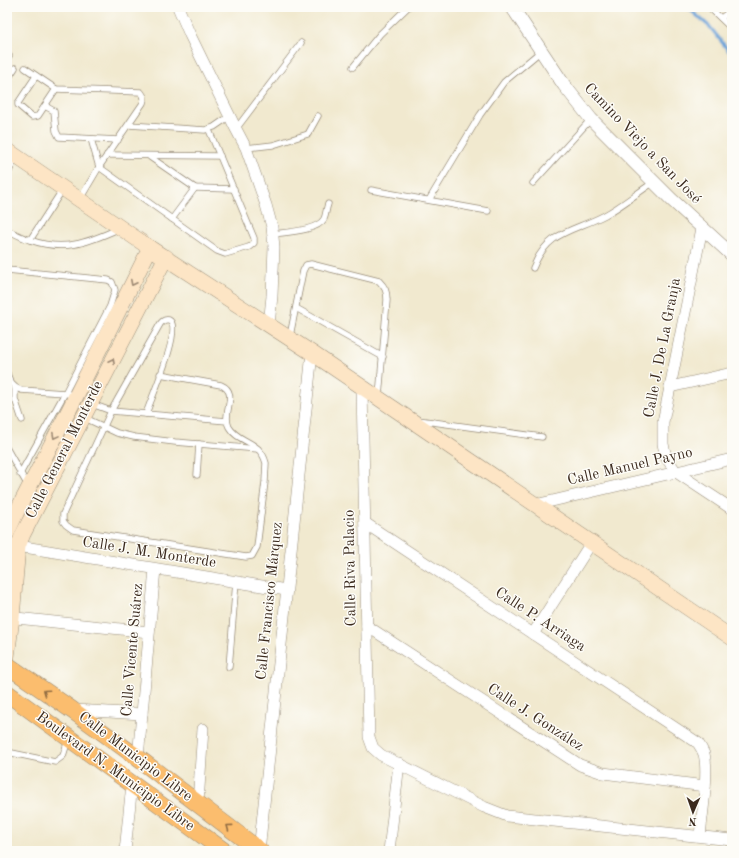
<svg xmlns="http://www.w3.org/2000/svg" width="739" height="858" viewBox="0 0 739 858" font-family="'Old Standard TT',serif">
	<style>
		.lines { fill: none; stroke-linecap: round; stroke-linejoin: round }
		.stream { stroke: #6ba3da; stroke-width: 3 }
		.service-casing { stroke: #968a76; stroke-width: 7 }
		.minor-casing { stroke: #968a76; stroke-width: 12 }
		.tertiary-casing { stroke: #968a76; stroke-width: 14 }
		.secondary-casing { stroke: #968a76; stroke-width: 16 }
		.primary-casing { stroke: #968a76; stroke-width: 18 }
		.service { stroke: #fff; stroke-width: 5.5 }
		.minor { stroke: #fff; stroke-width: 11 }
		.tertiary { stroke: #fff; stroke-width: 13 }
		.secondary { stroke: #fde5c5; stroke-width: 15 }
		.primary { stroke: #fbbd6e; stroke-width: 17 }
		.oneway { stroke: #9c8872 }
		.oneway2 { stroke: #916c42 }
		.labels { text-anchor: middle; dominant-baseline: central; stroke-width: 3; stroke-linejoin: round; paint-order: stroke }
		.street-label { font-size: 15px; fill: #3b2a1e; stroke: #fdfcf7 }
	</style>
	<rect width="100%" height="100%" fill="#fdfcf7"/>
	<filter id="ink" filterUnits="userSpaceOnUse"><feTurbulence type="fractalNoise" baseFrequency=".025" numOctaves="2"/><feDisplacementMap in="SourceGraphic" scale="8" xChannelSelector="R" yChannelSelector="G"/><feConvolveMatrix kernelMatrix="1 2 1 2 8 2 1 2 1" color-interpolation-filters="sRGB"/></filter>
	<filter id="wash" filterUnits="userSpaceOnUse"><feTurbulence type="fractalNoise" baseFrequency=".012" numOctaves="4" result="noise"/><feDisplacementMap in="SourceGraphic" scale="16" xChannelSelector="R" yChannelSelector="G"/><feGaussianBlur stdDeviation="0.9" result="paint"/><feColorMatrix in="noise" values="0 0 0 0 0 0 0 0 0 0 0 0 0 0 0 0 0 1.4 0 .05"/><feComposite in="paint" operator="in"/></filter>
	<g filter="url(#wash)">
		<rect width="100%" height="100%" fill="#f1e9cf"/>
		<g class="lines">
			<!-- stream -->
			<polyline class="stream" points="687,7 710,27 732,55"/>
		</g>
	</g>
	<g filter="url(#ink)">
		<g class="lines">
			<!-- service casing -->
			<g class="service-casing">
				<g id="service">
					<polyline points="709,7 732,29"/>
					<polyline points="721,18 732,10"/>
					<polyline points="7,55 9,56"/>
					<polyline points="353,67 380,34 408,7"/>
					<path d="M25 68 56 89 141 92C144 96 145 98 143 103L99 167 80 199"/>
					<polyline points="36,76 18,103 18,105 32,117 38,116 56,89"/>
					<polyline points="7,80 15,68"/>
					<polyline points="45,106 54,111 56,131 59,137 118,140"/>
					<polyline points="129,125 205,130 214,127 230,116"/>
					<polyline points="236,129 301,43"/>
					<polyline points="91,139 99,167 217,251 225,254 249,247 254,243 254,238 209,130"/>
					<polyline points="246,148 273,145 308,134 318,116"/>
					<polyline points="107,155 220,156"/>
					<polyline points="150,157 195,188 234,189"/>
					<polyline points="7,175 16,157"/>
					<polyline points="533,183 591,119"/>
					<polyline points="371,190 488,211"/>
					<polyline points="429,200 480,115 504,82 541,51"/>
					<polyline points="172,219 195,188"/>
					<path d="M7 230C14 233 22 238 30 240 63 252 87 243 118 229"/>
					<path d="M273 234C286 232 317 231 324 219 326 215 326 209 328 204"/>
					<polyline points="30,240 63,189"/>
					<path d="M533 268C548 230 573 232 605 215 622 206 637 193 654 182"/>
					<polyline points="7,270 108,280 112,282 115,290 110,306 65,393 20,474"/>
					<polyline points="296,308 383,357"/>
					<path d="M290 336 303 271 306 265 311 264 379 281C385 287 387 291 387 300L379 397"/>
					<path d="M7 373C10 382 12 387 21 390L65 393 75 396"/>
					<path d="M160 374 221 385C240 393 221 413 229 427 238 443 260 440 266 463L265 482 257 547 252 556 246 557 73 530 66 525 63 521V514L111 411 227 421"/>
					<polyline points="15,388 15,399 22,420"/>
					<path d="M92 404 111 411 159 326C161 322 164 319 169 320 184 326 150 401 146 414"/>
					<polyline points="85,418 117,433 134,437 175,442 258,449"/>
					<polyline points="418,420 542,437"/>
					<polyline points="7,449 28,486"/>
					<polyline points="197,475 199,444"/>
					<polyline points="229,667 236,582"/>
					<polyline points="7,752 55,762 63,756 68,740"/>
				</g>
			</g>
			<!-- minor casing -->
			<g class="minor-casing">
				<g id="minor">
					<polyline points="178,7 190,35 236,129 246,148 266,205 272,227 274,247 272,296 269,325"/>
					<polyline points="702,228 663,422 663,444 666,457 676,472 732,509"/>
					<polyline points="670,387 732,373"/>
					<polyline points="362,388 369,737 373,748 381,755 484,807 507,816 732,840"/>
					<polyline points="535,505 732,459"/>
					<path d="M365 523 698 743C700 746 702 749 704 754 709 773 702 814 700 836"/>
					<polyline points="7,543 18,546 286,590"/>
					<polyline points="7,617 149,632"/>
					<polyline points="367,626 580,765 603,773 705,786"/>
					<polyline points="533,634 591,543"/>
					<polyline points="75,710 142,714"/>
					<polyline points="138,758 155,569"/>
					<polyline points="198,803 203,729"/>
					<polyline points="125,851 132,784"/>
					<polyline points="259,851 312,353"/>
					<polyline points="389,851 399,763"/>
				</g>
			</g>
			<!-- tertiary casing -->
			<g class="tertiary-casing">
				<polyline id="tertiary" points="512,7 564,85 591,119 672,200 732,255"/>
			</g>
			<!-- secondary casing -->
			<g class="secondary-casing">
				<g id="secondary">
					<polyline points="7,150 150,248 312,353 732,638"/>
					<polyline points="7,533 19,507 69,410 150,248"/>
					<polyline points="7,657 12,618 18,546 23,534 166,257"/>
				</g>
			</g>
			<!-- primary casing -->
			<g class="primary-casing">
				<g id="primary">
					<polyline points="7,665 72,710 138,758 260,851"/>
					<polyline points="7,693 224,851"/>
				</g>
			</g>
			<!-- service -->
			<use href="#service" class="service"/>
			<!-- minor -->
			<use href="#minor" class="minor"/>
			<!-- tertiary -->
			<use href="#tertiary" class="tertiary"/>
			<!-- secondary -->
			<use href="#secondary" class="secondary"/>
			<!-- primary -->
			<use href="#primary" class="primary"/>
		</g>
		<!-- one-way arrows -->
		<defs><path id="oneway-chevron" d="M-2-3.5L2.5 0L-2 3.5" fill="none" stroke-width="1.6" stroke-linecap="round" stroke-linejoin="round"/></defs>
		<g class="oneway">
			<use href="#oneway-chevron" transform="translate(133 283) rotate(117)"/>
			<use href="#oneway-chevron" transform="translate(112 361) rotate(-63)"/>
			<use href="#oneway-chevron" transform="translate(55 436) rotate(118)"/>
		</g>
		<g class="oneway2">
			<use href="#oneway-chevron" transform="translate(46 692) rotate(-145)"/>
			<use href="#oneway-chevron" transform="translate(229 827) rotate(-143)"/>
		</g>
	</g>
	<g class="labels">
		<!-- street labels -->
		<g class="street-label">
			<text transform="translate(642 144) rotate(46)">Camino Viejo a San José</text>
			<text transform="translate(663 348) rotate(-79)">Calle J. De La Granja</text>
			<text transform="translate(65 450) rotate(-63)">Calle General Monterde</text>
			<text transform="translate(630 467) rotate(-13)">Calle Manuel Payno</text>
			<text transform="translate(149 553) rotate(9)">Calle J. M. Monterde</text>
			<text transform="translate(351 568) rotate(-91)">Calle Riva Palacio</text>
			<text transform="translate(270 601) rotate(-84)">Calle Francisco Márquez</text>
			<text transform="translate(540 620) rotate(33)">Calle P. Arriaga</text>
			<text transform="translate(133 650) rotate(-85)">Calle Vicente Suárez</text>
			<text transform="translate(535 718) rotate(33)">Calle J. González</text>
			<text transform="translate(135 757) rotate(37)">Calle Municipio Libre</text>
			<text transform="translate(115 772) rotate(36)">Boulevard N. Municipio Libre</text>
		</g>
	</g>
	<!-- margin -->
	<rect width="739" height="858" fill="none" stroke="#fdfcf7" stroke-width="24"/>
	<!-- north arrow -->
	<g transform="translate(693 812) rotate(182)" stroke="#fdfcf7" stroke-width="3" paint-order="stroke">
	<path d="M0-3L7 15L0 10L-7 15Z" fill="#3b2a1e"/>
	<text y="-6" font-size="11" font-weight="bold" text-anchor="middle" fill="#3b2a1e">N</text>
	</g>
</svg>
